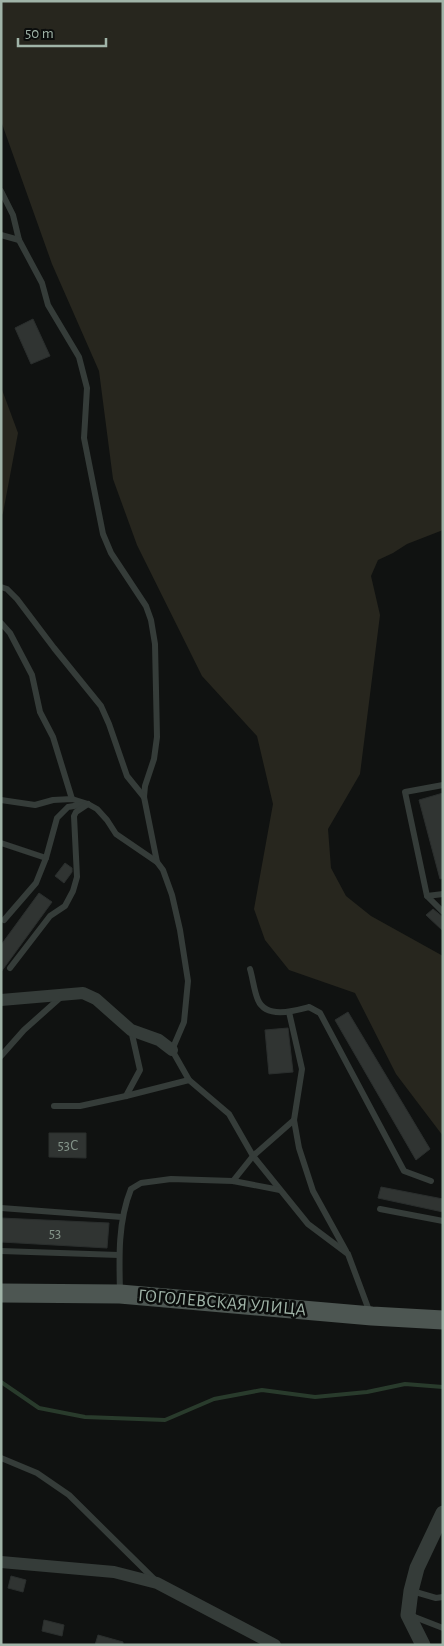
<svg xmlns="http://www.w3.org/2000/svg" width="444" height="1646" viewBox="0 0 444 1646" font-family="'Alegreya Sans',sans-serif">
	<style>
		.green { fill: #27261e }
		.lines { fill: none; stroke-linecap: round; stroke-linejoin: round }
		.stream { stroke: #293b2c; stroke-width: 4 }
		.building { fill: #303432; stroke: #2a2e2d }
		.service { stroke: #353c39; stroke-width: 6 }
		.minor { stroke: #353c39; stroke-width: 12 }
		.tertiary { stroke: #353c39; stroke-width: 15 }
		.primary { stroke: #4d5652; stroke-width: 19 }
		.labels { text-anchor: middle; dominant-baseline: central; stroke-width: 5; stroke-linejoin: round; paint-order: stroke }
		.number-label { font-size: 15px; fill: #84948a }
		.street-label { font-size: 18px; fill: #a0b4a8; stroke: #0b0d0c }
	</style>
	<rect width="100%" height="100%" fill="#101211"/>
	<!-- green -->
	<g class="green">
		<polygon points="1,1 443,1 443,530 407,544 393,553 378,560 371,576 380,615 360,774 328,829 331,868 346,896 371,916 443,956 443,1136 396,1074 355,993 289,970 265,940 254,909 273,804 257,736 202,676 137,545 113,479 99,371 52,264 1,121"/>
		<polygon points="1,387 18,433 3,513 1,517"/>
	</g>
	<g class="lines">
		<!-- stream -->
		<polyline class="stream" points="1,1382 39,1408 85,1417 165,1420 214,1399 262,1390 315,1397 367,1392 405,1384 443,1387"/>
	</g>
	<!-- building -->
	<g class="building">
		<polygon points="33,319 50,356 31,364 15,328"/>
		<polygon points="443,793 443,878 440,879 419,800"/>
		<polygon points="65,863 72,868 72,872 64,883 55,876"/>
		<polygon points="39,893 52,902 1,972 1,945"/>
		<polygon points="433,909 443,917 443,931 426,915"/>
		<polygon points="348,1012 430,1149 416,1160 335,1020"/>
		<polygon points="288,1028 293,1072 269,1074 265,1030"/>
		<polygon points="49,1133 86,1133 86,1158 49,1157"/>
		<polygon points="381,1187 443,1199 443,1212 378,1198"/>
		<polygon points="1,1218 109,1223 107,1248 1,1242"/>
		<polygon points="11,1576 26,1580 23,1592 8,1588"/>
		<polygon points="44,1620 64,1625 62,1636 42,1631"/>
		<polygon points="98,1635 123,1642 123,1645 95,1645"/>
	</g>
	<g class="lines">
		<!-- service -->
		<g class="service">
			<polyline points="1,191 13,215 19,240 42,283 48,305 79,357 87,388 84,438 103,534 111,553 146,606 151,620 155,644 157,737 154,759 145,786 144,797 157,862"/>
			<polyline points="1,235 19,240"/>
			<polyline points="1,587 7,589 17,599 54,648 101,706 109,724 127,776 144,797"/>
			<polyline points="1,623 10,633 32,675 40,712 53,737 72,799"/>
			<polyline points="443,785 405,792 427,896 443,912"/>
			<polyline points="1,800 35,805 53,800 72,799 88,804 97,809 107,820 116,834 157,862 163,870 172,895 180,930 188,981 184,1022 172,1050 189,1080 229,1114 253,1156 308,1224 348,1254 370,1313"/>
			<polyline points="1,843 46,858"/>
			<polyline points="427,896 443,894"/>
			<polyline points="4,920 36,883 46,858 57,818 68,807 86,804"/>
			<polyline points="10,968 50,916 65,906 73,891 77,877 74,816 76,812 88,804"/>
			<path d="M250 969C253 979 254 991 258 1000 266 1019 294 1011 309 1007L320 1013 404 1171 431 1181"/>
			<polyline points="289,1012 302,1069 294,1120 299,1148 313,1191 346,1251"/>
			<polyline points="1,1056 24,1030 61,997"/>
			<polyline points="126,1096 140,1070 131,1030"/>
			<polyline points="54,1106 80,1106 126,1096 189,1080"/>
			<polyline points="233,1181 253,1156 294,1120"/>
			<polyline points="1,1208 122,1217"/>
			<polyline points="380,1209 443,1221"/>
			<polyline points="1,1251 119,1255"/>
			<path d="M120 1292C119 1257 118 1221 131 1189L141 1183 171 1179 233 1181 280 1190"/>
			<polyline points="1,1458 37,1473 69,1495 155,1580"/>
			<polyline points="412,1591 436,1598 443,1597"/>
			<polyline points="412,1616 443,1628"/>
		</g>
		<!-- minor -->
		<g class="minor">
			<polyline points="1,1000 83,993 96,999 131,1030 159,1040 172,1050"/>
			<polyline points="1,1562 114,1572 157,1583 275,1645"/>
		</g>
		<!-- tertiary -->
		<polyline class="tertiary" points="423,1645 408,1615 411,1591 417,1568 443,1513"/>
		<!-- primary -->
		<polyline class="primary" points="1,1293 120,1294 372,1316 443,1320"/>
	</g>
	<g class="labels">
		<!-- number labels -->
		<g class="number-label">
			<text x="68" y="1145">53С</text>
			<text x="55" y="1233">53</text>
		</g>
		<!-- street labels -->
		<g class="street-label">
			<text transform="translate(222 1303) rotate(5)">ГОГОЛЕВСКАЯ УЛИЦА</text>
		</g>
	</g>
	<!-- border -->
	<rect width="444" height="1646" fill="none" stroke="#a0b4a8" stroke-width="5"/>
	<!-- scale -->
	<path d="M18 38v8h88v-8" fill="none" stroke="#a0b4a8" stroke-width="2.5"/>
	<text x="25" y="38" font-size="15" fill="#a0b4a8" stroke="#0b0d0c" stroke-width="4" paint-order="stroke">50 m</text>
</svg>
